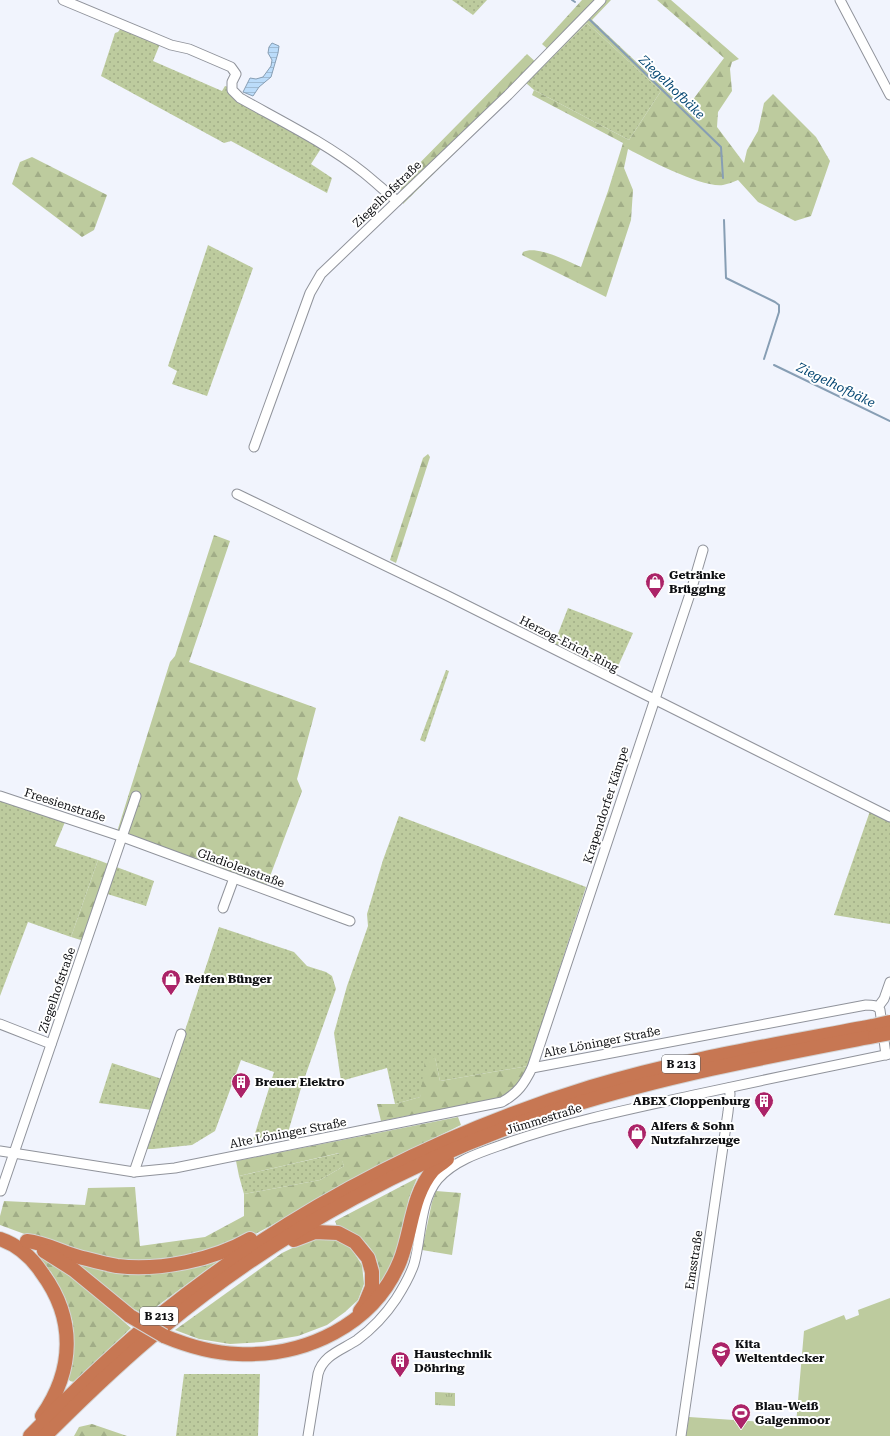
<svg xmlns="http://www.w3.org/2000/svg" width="890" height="1436" viewBox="0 0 890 1436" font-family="'Roboto Serif',serif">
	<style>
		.grass { fill: url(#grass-dots) }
		.forest { fill: url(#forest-firs) }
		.park { fill: url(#park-tufts) }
		.pitch { fill: #bdcb9e }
		.water { fill: url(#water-rules); stroke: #879eb4 }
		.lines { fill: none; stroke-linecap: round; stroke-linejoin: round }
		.stream { stroke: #879eb4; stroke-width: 2 }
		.minor-casing { stroke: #90939b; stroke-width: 11 }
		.highway-casing { stroke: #d4d4d4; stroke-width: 16 }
		.minor { stroke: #fff; stroke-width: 9 }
		.highway { stroke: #c77753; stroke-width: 14 }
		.highway-bridge-casing { stroke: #d4d4d4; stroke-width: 16; stroke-linecap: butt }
		.highway-bridge { stroke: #c77753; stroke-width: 14 }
		.labels { text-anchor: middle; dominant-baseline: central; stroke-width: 4; stroke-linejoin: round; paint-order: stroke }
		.shield { fill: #fff; stroke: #565759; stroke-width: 1 }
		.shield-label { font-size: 11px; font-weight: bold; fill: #0e0f12 }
		.street-label { font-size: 12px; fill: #0e0f12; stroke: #fff }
		.poi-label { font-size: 12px; font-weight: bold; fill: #0e0f12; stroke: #fff; text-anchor: start }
		.water-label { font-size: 13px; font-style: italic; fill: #034571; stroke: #fff }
	</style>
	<defs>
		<pattern id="grass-dots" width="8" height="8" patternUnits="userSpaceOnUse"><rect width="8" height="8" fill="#bdcb9e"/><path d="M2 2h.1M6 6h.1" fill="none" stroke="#a1ad87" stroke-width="1.8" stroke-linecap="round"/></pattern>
		<pattern id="forest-firs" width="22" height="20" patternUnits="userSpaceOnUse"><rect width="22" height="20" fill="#bdcb9e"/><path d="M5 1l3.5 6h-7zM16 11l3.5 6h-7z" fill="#a1ad87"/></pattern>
		<pattern id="park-tufts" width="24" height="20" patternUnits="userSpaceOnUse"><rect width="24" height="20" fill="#bdcb9e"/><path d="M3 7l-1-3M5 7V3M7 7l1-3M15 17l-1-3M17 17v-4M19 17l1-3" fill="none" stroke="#a1ad87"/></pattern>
		<pattern id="water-rules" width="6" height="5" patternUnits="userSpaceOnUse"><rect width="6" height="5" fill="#bbdcfa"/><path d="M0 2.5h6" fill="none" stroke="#a0bcd5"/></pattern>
	</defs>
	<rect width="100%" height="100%" fill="#f1f4fd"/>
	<!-- grass -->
	<g class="grass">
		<polygon points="452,0 487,0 473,15"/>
		<polygon points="587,23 661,91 629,140 534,90 526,83"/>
		<polygon points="121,28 160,44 153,61 222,91 225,86 229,87 322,147 311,164 332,178 327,193 231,141 224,143 101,76 115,33 118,32"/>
		<polygon points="208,245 253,268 207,396 172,384 177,371 168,366"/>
		<polygon points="568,608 633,633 614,675 554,644"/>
		<polygon points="446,670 449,671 425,742 420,740"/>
		<polygon points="0,801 65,822 55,846 98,860 71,937 28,922 0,996"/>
		<polygon points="870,811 890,821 890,924 834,915"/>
		<polygon points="399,816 586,887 528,1066 440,1081 435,1058 420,1097 395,1104 387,1068 341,1081 334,1033 347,986 368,926 367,914 383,860"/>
		<polygon points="111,865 154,881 146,906 101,892"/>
		<polygon points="219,927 294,952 307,966 326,972 332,976 336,989 301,1088 287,1136 253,1140 274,1072 241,1060 215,1131 192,1145 153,1149 146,1149"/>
		<polygon points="112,1063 162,1079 152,1110 99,1103"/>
		<polygon points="340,1153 344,1166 320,1180 244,1194 239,1176"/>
		<polygon points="184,1374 260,1374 258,1436 176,1436"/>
	</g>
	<!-- forest -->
	<g class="forest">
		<path d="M582 0H611L592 20 686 109 724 58 657 0H671L739 59 732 62 730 69 732 91 718 112 717 127 744 163 747 150 758 131 764 103 773 94 816 137 830 161 811 216 795 221 758 202 738 180C733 182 728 184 723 185 702 188 647 159 628 149L624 168 633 190 631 220 606 297 522 255 523 252C537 245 567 261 581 267L608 191 623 143 532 95 534 90 629 140 661 91 587 23 403 204 399 184 527 54 539 65 551 52 542 44Z"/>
		<polygon points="32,157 107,195 94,230 82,237 12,184 20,162"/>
		<polygon points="428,454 430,457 396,563 390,560 423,458"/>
		<polygon points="214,535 230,541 189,662 316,708 297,779 302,791 266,887 117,832 170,662 175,656"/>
		<polygon points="98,860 111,865 84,941 71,937"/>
		<polygon points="435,1057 440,1081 528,1066 515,1088 504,1097 381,1121 377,1104 395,1104 420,1097 425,1060"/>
		<polygon points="458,1117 461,1125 414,1148 235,1245 196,1256 120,1262 49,1243 0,1225 0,1216 4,1201 85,1205 88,1188 135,1187 140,1246 205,1237 244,1216 244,1194 320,1180 344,1166 339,1153 239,1176 236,1161"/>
		<path d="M417 1178 409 1198 398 1250 389 1271 379 1284C379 1279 380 1273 379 1268 375 1246 357 1232 337 1226L335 1221Z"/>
		<polygon points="436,1191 461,1193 452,1255 422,1250 432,1202"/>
		<polygon points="334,1238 351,1248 362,1265 364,1284 358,1300 345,1312 327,1325 298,1336 262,1342 230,1344 199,1339 175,1330 282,1253 309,1240"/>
		<path d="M40 1256C75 1273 102 1303 131 1328L74 1382 70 1381 67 1377 73 1351V1323L65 1298 51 1272 38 1259Z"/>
		<polygon points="213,1260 217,1262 145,1315 130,1307 76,1262"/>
		<polygon points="92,1424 127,1436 74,1436 79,1427"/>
	</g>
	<!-- park -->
	<polygon class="park" points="435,1392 455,1393 455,1406 435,1405"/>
	<!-- pitch -->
	<polygon class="pitch" points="890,1298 890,1436 686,1436 689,1417 796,1424 804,1331 844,1315 846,1320 859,1315 858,1310"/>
	<!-- water -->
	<polygon class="water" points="272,43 279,46 278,53 271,77 259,87 253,96 243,92 250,78 256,79 263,77 271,66 272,60 268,53 269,47"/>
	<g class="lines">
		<!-- stream -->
		<g class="stream">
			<polyline points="572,0 575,2"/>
			<polyline points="588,18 721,147 723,178"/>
			<polyline points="724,220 726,278 775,302 779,305 779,312 764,359"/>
			<polyline points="774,365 890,421"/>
		</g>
		<!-- minor casing -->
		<g class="minor-casing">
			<g id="minor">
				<path d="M63 0 171 45 189 49 231 67 236 74 232 82V90L240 98C281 121 326 143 364 173 375 182 386 192 397 201"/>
				<polyline points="840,0 890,95"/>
				<polyline points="254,447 310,293 321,274 508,95 601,0"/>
				<polyline points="237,494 446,595 890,817"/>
				<polyline points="0,796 123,837 350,921"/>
				<polyline points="223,908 234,878"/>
				<polyline points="878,1007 884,999 890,982"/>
				<polyline points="0,1024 51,1044"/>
				<polyline points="532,1068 691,591 703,550"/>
				<path d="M0 1151 134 1172 175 1168 502 1102C518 1093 524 1084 532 1068L866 1005C872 1005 877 1005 880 1010L886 1055"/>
				<polyline points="134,1172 181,1034"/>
				<polyline points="1,1191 136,796"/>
				<path d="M308 1436 318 1374C323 1355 342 1350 357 1340 372 1329 386 1314 396 1299 403 1288 410 1276 414 1264 422 1236 419 1202 438 1179 455 1160 481 1152 504 1144 566 1122 630 1109 694 1095 759 1081 825 1067 890 1054"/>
				<polyline points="681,1436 728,1112 730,1094 729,1088"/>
			</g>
		</g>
		<!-- highway casing -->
		<g class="highway-casing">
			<g id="highway">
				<path d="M0 1239C18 1245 32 1258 42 1273 76 1319 74 1370 42 1416"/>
				<polyline points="294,1240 315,1232 338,1233 355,1242 368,1258 372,1272 372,1287 365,1304 360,1311"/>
				<path d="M27 1241C46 1243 60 1252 79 1257 91 1260 105 1264 117 1266 160 1271 213 1260 250 1239"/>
				<polyline points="44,1251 74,1270 130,1316"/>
				<path d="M164 1336C188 1346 212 1353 238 1354 305 1357 374 1325 400 1261 412 1231 411 1196 433 1170 437 1166 443 1163 447 1159"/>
				<path d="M30 1436C72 1393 114 1352 160 1315 288 1212 435 1135 591 1087 683 1059 779 1044 873 1026"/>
				<path d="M45 1436C83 1398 121 1361 163 1327 281 1229 420 1154 567 1107 668 1075 771 1056 875 1036"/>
			</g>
		</g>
		<!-- minor -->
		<use href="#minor" class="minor"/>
		<!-- highway -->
		<use href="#highway" class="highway"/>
		<!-- highway-bridge casing -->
		<g class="highway-bridge-casing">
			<g id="highway-bridge">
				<polyline points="873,1026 890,1022"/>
				<polyline points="875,1036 890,1033"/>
				<polyline points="130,1316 164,1336"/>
			</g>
		</g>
		<!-- highway-bridge -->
		<use href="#highway-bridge" class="highway-bridge"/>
	</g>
	<!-- icons -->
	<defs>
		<g id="shop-pin" transform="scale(1)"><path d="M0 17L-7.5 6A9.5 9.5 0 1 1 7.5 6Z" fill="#ab2368" stroke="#fff"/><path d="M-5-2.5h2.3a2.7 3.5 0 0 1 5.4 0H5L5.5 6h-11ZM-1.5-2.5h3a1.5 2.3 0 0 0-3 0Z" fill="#fff"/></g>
		<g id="building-pin" transform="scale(1)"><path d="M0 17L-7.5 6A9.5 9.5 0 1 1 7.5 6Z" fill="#ab2368" stroke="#fff"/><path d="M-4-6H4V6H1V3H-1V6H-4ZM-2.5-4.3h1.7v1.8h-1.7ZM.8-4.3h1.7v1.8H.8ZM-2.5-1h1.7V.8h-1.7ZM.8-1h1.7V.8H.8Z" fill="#fff"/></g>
		<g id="school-pin" transform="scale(1)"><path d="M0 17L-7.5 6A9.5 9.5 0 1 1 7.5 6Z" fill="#ab2368" stroke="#fff"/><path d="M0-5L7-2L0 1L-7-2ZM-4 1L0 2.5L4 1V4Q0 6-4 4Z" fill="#fff"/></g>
		<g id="stadium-pin" transform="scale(1)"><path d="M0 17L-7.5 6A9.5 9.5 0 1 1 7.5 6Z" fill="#ab2368" stroke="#fff"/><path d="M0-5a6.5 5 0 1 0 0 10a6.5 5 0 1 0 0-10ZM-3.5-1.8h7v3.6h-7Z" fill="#fff"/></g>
	</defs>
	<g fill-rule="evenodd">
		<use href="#shop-pin" x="655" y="582"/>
		<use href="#shop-pin" x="171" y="979"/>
		<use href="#building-pin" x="241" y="1082"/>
		<use href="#building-pin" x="764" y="1101"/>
		<use href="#shop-pin" x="637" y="1133"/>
		<use href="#school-pin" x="721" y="1351"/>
		<use href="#building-pin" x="400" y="1361"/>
		<use href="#stadium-pin" x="741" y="1413"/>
	</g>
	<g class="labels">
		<!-- shield labels -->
		<g class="shield">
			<rect x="662" y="1055" width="38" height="18" rx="3"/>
			<rect x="140" y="1307" width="38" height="18" rx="3"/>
		</g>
		<g class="shield-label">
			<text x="681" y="1064">B 213</text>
			<text x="159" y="1316">B 213</text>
		</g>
		<!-- street labels -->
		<g class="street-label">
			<text transform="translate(387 194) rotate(-44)">Ziegelhofstraße</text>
			<text transform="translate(569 644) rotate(27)">Herzog-Erich-Ring</text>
			<text transform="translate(65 805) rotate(18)">Freesienstraße</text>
			<text transform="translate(606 805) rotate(-72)">Krapendorfer Kämpe</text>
			<text transform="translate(241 868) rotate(20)">Gladiolenstraße</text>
			<text transform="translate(57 990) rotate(-71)">Ziegelhofstraße</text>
			<text transform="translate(602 1042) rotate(-11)">Alte Löninger Straße</text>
			<text transform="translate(544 1119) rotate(-17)">Jümmestraße</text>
			<text transform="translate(288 1133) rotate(-11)">Alte Löninger Straße</text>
			<text transform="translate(694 1260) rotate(-81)">Emsstraße</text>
		</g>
		<!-- poi labels -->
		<g class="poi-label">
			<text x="669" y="575">Getränke<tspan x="669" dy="14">Brügging</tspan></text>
			<text x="185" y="979">Reifen Bünger</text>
			<text x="255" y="1082">Breuer Elektro</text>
			<text x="750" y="1101" text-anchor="end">ABEX Cloppenburg</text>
			<text x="651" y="1126">Alfers &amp; Sohn<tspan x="651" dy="14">Nutzfahrzeuge</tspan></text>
			<text x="735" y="1344">Kita<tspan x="735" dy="14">Weltentdecker</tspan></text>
			<text x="414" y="1354">Haustechnik<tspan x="414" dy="14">Döhring</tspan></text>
			<text x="755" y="1406">Blau-Weiß<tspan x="755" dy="14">Galgenmoor</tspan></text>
		</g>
		<!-- water labels -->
		<g class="water-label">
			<text transform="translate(672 87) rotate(44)">Ziegelhofbäke</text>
			<text transform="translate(836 385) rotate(26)">Ziegelhofbäke</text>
		</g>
	</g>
</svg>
